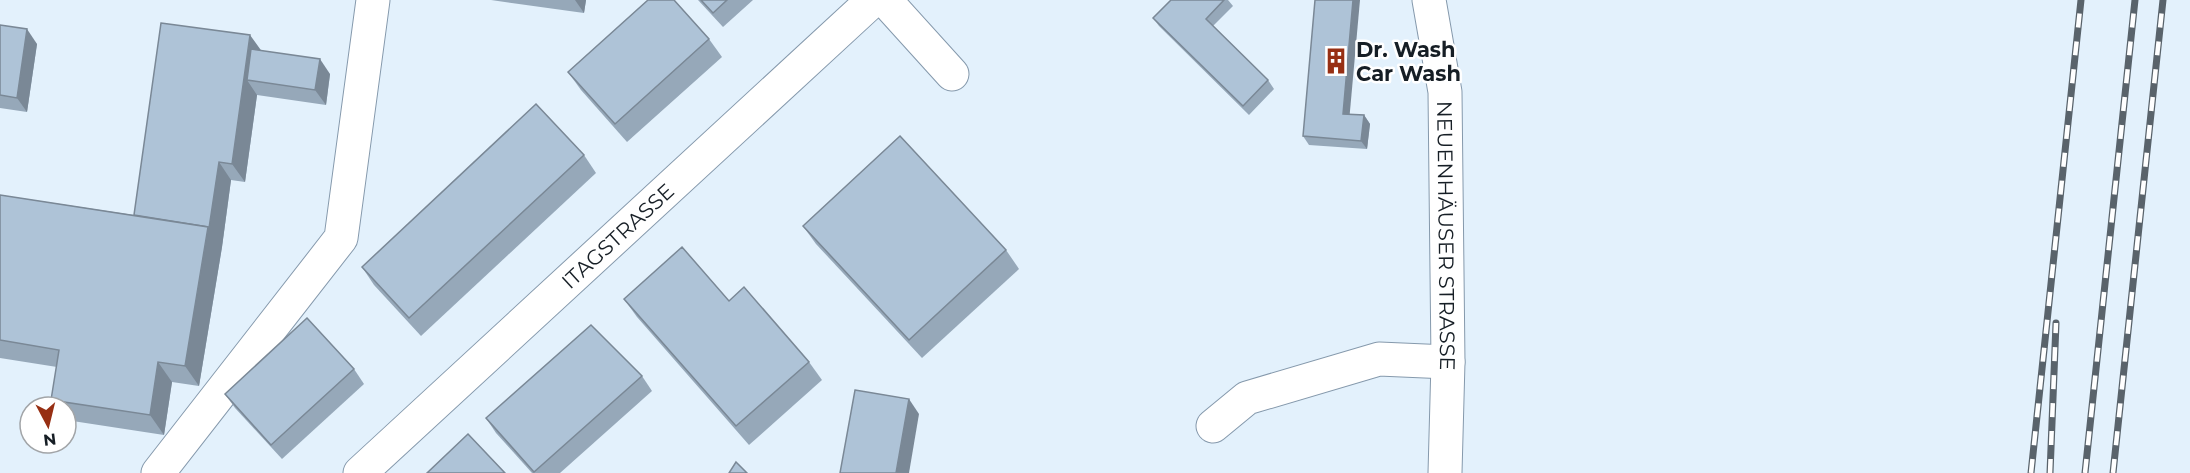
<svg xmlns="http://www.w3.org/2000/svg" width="2190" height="473" viewBox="0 0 2190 473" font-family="Montserrat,sans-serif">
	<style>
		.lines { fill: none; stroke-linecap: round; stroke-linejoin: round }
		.minor-casing { stroke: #8599ac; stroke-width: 35 }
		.minor { stroke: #fff; stroke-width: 33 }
		.rail-casing { stroke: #59636b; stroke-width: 7 }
		.rail { stroke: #fff; stroke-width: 4.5; stroke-dasharray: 14; stroke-linecap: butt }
		.wall { fill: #96a8b9 }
		.shaded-wall { fill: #7a8896 }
		.building { fill: #aec3d7; stroke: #7a8896; stroke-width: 1.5 }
		.labels { text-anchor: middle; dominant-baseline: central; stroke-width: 5; stroke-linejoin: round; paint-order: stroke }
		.poi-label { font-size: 21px; font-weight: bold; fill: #161e25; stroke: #fff; text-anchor: start }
		.street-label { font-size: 21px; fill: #161e25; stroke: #fff }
	</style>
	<rect width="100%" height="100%" fill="#e3f1fc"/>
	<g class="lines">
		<!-- minor casing -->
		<g class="minor-casing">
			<g id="minor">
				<polyline points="885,0 952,74"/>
				<path id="s1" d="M1429 0 1445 92 1448 362 1445 473"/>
				<polyline points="1213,426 1247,398 1379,359 1448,362"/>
				<polyline points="158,473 341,238 373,0"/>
				<path id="s2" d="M360 473 873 0"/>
			</g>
		</g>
		<!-- minor -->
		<use href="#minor" class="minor"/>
		<!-- rail casing -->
		<g class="rail-casing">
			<g id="rail">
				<polyline points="2031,473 2081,0"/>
				<polyline points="2050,473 2056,323"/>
				<polyline points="2085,473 2135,0"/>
				<polyline points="2113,473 2163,0"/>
			</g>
		</g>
		<!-- rail -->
		<use href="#rail" class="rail"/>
	</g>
	<!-- wall -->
	<g class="wall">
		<polygon points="491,0 586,0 584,13"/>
		<polygon points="698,0 753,0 723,27"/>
		<polygon points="1171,0 1228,0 1233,6 1213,26 1268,80 1274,89 1249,115 1159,26 1153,18"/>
		<polygon points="0,25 37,44 27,112 0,108"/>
		<polygon points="709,39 722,57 627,142 581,90 568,72"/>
		<polygon points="261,50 330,74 326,105 257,95 245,182 231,180 222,247 199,386 172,382 164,435 66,420 66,407 56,407 51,400 57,367 0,358 0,195 134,215"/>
		<polygon points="1349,114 1364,115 1370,124 1367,149 1309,145 1303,136"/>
		<polygon points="584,155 596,173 421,336 374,285 362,267"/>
		<polygon points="803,226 1006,250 1019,269 922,358 816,244"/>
		<polygon points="624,299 729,301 809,362 822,380 749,445 637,317"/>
		<polygon points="354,369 364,384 282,459 235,408 225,394"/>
		<polygon points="642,376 652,391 560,473 532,473 496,433 486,418"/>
	</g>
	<!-- shaded-wall -->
	<g class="shaded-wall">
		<polygon points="575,0 586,0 584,13"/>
		<polygon points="1353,0 1360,0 1349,122 1343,114"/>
		<polygon points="27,29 37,44 27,112 17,98"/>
		<polygon points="250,35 263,53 247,80 257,95 245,182 232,164"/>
		<polygon points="320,59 330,74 326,105 315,90"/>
		<polygon points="1364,115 1370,124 1367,149 1361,141"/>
		<polygon points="219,162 231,180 222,247 199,386 185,366"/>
		<polygon points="158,362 172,382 164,435 150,415"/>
		<polygon points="909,399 919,414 909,473 896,473"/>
	</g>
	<!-- building -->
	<g class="building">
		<polygon points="648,0 674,0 709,39 615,124 568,72"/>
		<polygon points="701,0 727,0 713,13"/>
		<polygon points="1171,0 1224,0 1206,19 1268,80 1243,106 1153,18"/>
		<polygon points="1315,0 1353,0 1343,114 1364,115 1361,141 1303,136"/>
		<polygon points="161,23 250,35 232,164 219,162 209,228 208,227 134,215"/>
		<polygon points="0,25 27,29 17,98 0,95"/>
		<polygon points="251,49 320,59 315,90 247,80"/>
		<polygon points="536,104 584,155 409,318 362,267"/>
		<polygon points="900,136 1006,250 909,340 803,226"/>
		<polygon points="0,195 208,227 185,366 158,362 150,415 51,400 59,350 0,340"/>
		<polygon points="682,247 729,301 744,287 809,362 736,426 624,299"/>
		<polygon points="307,318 354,369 271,445 225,394"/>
		<polygon points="591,325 642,376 534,472 486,418"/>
		<polygon points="855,390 909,399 896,473 840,473"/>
		<polygon points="468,434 505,473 427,473"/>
		<polygon points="736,462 747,473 729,473"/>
	</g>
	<!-- icons -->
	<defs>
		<g id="building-bare" transform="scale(2.07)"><path d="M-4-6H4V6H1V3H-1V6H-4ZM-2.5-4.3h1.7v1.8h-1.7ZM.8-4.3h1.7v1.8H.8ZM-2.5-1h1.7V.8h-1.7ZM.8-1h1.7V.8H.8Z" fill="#972f13" stroke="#fff" stroke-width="2.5" paint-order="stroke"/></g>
	</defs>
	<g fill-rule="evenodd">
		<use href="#building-bare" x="1336" y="61"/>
	</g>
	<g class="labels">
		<!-- poi labels -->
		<g class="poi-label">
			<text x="1356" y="49">Dr. Wash<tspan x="1356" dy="24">Car Wash</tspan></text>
		</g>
		<!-- street labels -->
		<g class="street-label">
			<text stroke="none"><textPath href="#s2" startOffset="350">ITAGSTRASSE</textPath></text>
			<text stroke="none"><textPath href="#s1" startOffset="237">NEUENHÄUSER STRASSE</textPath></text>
		</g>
	</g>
	<!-- north arrow -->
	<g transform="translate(48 425) rotate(173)"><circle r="28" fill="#ffffff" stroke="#a2a5a8" stroke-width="1.5"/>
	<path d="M0-4.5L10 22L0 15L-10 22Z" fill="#972f13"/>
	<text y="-9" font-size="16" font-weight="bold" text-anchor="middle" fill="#161e25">N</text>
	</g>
</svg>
